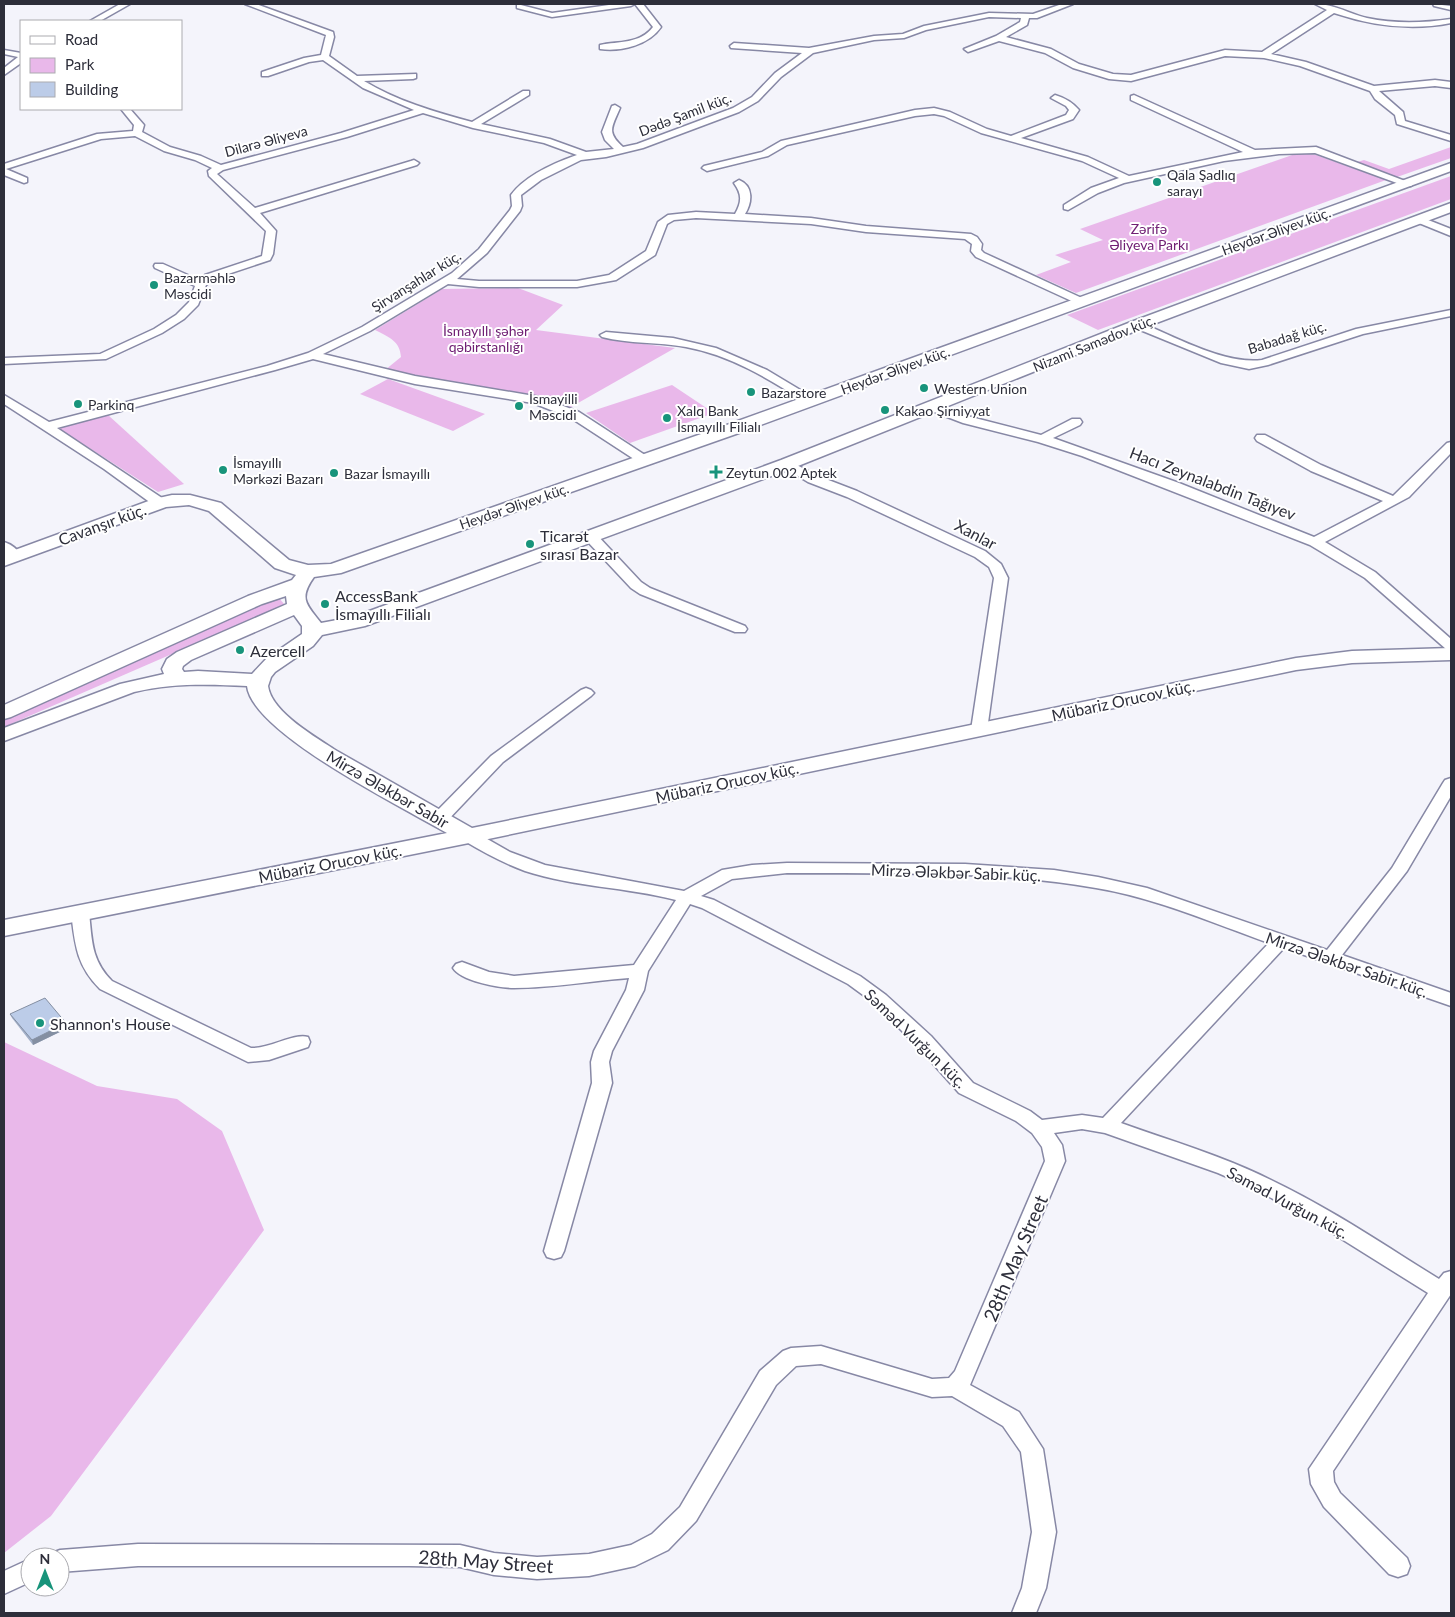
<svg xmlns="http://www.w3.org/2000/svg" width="1455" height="1617" viewBox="0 0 1455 1617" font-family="Lato,sans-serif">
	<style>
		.green { fill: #e9b8ea }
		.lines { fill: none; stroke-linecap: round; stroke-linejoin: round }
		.street-casing { stroke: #8788a5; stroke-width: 3 }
		.secondary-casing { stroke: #8788a5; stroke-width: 3 }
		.street { fill: #fff; fill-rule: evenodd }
		.secondary { fill: #fff; fill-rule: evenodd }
		.wall { fill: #a2afc8 }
		.shaded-wall { fill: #848fa2 }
		.building { fill: #bccce8; stroke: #848fa2 }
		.poi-dot { fill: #18947b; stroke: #fff; stroke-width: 2 }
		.labels { text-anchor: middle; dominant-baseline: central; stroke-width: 4; stroke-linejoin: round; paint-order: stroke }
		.far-street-label { font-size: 14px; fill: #2d2e3a; stroke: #fff }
		.far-poi-label { font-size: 14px; fill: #2d2e3a; stroke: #fff; text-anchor: start }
		.far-park-label { font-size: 14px; fill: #702074; stroke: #fff }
		.street-label { font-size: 16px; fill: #2d2e3a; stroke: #fff }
		.poi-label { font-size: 16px; fill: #2d2e3a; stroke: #fff; text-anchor: start }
		.near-street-label { font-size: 19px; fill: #2d2e3a; stroke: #fff }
	</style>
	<rect width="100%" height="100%" fill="#f4f4fb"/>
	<!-- green -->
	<g class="green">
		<polygon points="1451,147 1451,158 1397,177 1357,162 1364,160 1389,169"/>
		<polygon points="1298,153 1316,155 1386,180 1076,293 1036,275 1071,262 1055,255 1103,240 1080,229"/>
		<polygon points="1451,176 1451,199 1098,330 1067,315"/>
		<path d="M518 288 563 305 536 330 675 348 571 407 552 404 554 399 385 370 401 357C400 341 389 337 375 330L442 289Z"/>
		<polygon points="388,379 485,414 453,431 360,394"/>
		<polygon points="672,385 714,413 630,443 586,413"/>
		<polygon points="108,415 184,484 158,492 58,428"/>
		<polygon points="278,597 285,605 4,727 4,718"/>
		<polygon points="4,1042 97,1086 177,1099 222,1131 264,1230 51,1516 4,1553"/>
	</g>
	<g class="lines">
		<!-- street casing -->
		<g class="street-casing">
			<g id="street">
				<polygon points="120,4 130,4 100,21 90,21"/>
				<path d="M245 4H256L333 32 334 37 329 56 357 76 416 74V78L413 79 364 81C397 101 435 112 472 122L523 91H529V95L481 124 550 139 586 152 614 149 605 140 602 132 612 106 615 105 620 108C612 127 606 132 623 147L637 144 733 108 752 97 775 73 802 53 731 48 730 46 734 43 809 48 874 36 903 34 924 26 989 13 1033 14 1062 4H1073L1037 18H1029L1027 25 1006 37 1051 49 1079 64 1113 74 1131 75 1225 50 1262 52 1327 10 1315 4C1332 3 1350 14 1367 18 1395 24 1423 23 1451 19V23C1411 31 1373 26 1334 13L1271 54 1306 62 1374 86 1435 80 1451 82V88L1435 86 1379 91 1403 112 1405 121 1451 135V141L1397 124 1395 115 1375 99 1370 91 1300 66 1264 58 1225 56 1131 81 1109 79 1073 68 1045 53 999 41 968 52 964 49 996 36 1020 22 1021 18 989 17 926 30 904 38 874 40 813 53 781 77 758 101 739 112 643 148 606 157 581 160 541 180 521 195 522 206 520 211 487 253 457 279 479 281H577L609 275 646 251 658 222 668 215 696 212 735 214C742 202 742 194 734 183L739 180C754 186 752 203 745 214L811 218 866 226 971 234 977 237 982 244 981 250 984 253 1084 299 1086 301 1084 303H1076L976 257 971 251 972 244 965 239 866 232 811 224 696 218 674 220 667 224 655 255 616 280 577 287H479L448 284 370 331 323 354 415 376 540 397 579 412 648 457 650 460 648 463H640L571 418 533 403 415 384 313 359 275 370 57 428 165 500 167 503 165 506H155L104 469 4 404V395L49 422 267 366 308 353 362 327 452 273 479 249 510 210 512 206 511 195C526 175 554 163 577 155L544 143 473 128 423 113 347 137 223 170 217 174 255 208 411 161 414 160 419 163 417 165 260 213 276 231 273 254 270 260 213 279 206 285 198 305 184 319 162 333 106 359 4 364V358L100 354 154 329 176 315 189 302 195 286 155 268 154 266 155 264H163L199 280 205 275 262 256 266 231 209 176 208 171 212 168 195 160 164 151 135 136 101 139 6 169 27 178V182L24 183 4 175V164L97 134 133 131 134 125 121 109H130L144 125 142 132 170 147 201 156 221 165 341 133 414 110 363 88 323 60 309 62 268 76H262V72L304 58 321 55 326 35Z"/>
				<polygon points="517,4 552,13 616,4 635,4 631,6 552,17 517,8"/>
				<path d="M635 4H643L661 27C649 45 621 52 600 49V45C619 41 640 44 653 27Z"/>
				<polygon points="1433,4 1451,6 1451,10 1434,6"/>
				<polygon points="4,50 21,53 21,63 4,75 4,68 18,57 4,54"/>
				<path d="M1055 95C1065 98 1072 102 1079 110L1073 119 1021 138 1088 157 1129 176 1243 152 1131 100V96L1134 95 1255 150 1316 147 1413 184 1411 186H1405L1315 153 1279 154 1224 161 1124 183 1098 193 1068 210 1064 209V205L1091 188 1119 178 1082 161 981 133 944 116 934 114 915 116 787 145 768 156 707 171 702 168 704 166 762 152 781 141 915 110 934 108 950 112 987 129 1011 136 1066 115 1069 110 1066 106 1051 98Z"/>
				<polygon points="1418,216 1451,229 1451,236 1414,221 1413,219"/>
				<path d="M1451 310V316L1363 334 1268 365 1249 369 1221 363 1133 327 1131 325 1133 323H1141C1176 337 1225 365 1262 360L1356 329Z"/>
				<path d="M606 332 673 338 716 348 767 370 817 400 815 403H807C769 379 730 355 686 347 658 342 629 344 602 337L600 335Z"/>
				<polygon points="933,403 971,417 1041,435 1072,419 1080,419 1082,422 1080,425 1053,438 1179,483 1314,537 1383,501 1311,471 1257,441 1255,438 1257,435 1265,435 1321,465 1393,496 1447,443 1451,442 1451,453 1409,497 1325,542 1375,572 1451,639 1451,650 1446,649 1365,578 1310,545 1082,456 1038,442 963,423 929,410 927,407 929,404"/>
				<polygon points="787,460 818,476 857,491 985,551 1001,564 1008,578 987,730 984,733 974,733 971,730 994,578 989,567 975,557 847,497 808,482 783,467 781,464 783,461"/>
				<polygon points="591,533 596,534 641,582 650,588 745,626 747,629 745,632 735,632 640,594 631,588 586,540 584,537 586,534"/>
				<path d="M4 542C11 544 18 550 22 556L20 559H10L4 553Z"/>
				<polygon points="586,688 591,690 594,693 591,696 503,762 445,823 433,823 431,819 433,815 491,756 581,690"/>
				<path d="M1451 778V796L1407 871 1342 955 1451 993V1006L1284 948 1121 1123C1171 1141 1223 1156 1271 1180 1330 1208 1384 1245 1439 1279L1444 1273 1451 1271V1294L1333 1471 1334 1482 1340 1493 1407 1558 1410 1566 1407 1574 1398 1577 1389 1574 1324 1507 1311 1484 1309 1469 1428 1293 1316 1223 1257 1190 1218 1173 1105 1133 1082 1129 1054 1133 1062 1145 1065 1161 970 1385 1019 1412 1043 1449 1056 1532 1046 1588 1036 1613H1012L1022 1588 1032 1532 1021 1452 1003 1426 952 1396 932 1397 821 1364 796 1366 776 1385 696 1521 668 1550 635 1566 589 1576 537 1579 494 1575 460 1567 409 1566H138L60 1572V1557H50L52 1553 60 1550 138 1544 460 1545 494 1553 537 1557 589 1554 631 1545 652 1534 680 1507 760 1371 783 1351 791 1348 821 1346 932 1379 949 1378 955 1371 1045 1161 1042 1147 1032 1133 1016 1121 959 1093 917 1046 874 1003 848 984 702 908 690 904 648 971 644 990 612 1051 609 1062 612 1083 564 1251 561 1257 554 1259 547 1257 544 1251 592 1083 591 1062 594 1051 626 990 629 978C591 981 551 988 514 988 499 988 461 981 453 968L456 964 462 962 489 972 514 976 634 965 676 900C626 887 574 887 525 871 503 863 483 852 463 840L461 836 463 832 469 831 475 832 510 852 545 865 684 891 722 870 752 865 787 863 965 864 1054 870 1098 877 1147 888 1327 950 1392 868 1443 783 1445 780ZM787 873C890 874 994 870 1096 888 1156 898 1213 923 1269 943L1103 1118 1082 1115 1042 1120 1030 1111 973 1083 931 1036 886 995 860 976 714 900 701 896 732 879Z"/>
				<path d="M80 906 86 908 89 912C92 940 91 960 112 981L251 1048C270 1049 293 1033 308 1037L310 1042 308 1047 269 1060 248 1062 100 989C76 965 75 944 71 912L74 908Z"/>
				<polygon points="30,1559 30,1582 4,1594 4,1571"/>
			</g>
		</g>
		<!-- secondary casing -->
		<g class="secondary-casing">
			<path id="secondary" d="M1451 163V171L736 434 341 573 314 577C298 599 307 605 321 623L353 617 781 460 1131 322 1451 203V212L1143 328 793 468 365 626 322 635 313 646 275 672 271 677 268 686C271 712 317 738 337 751L472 828 1296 658 1352 651 1451 648V660L1352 663 1296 670 469 843 4 936V920L447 833C406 809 252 733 247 686 208 684 172 683 134 692L4 741V728L120 684 164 674 162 669 167 659 177 652 287 604 286 596 262 604 11 717 4 719V705L248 596 292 580 296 575 275 568 209 511 189 505 166 507 4 566V554L154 499 172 495H190L221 503 289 560 308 565 331 564 724 426ZM294 615 302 626V634L267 658 252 674 198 671 184 672 182 669 183 666 191 660Z"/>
		</g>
		<!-- street -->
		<use href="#street" class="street"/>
		<!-- secondary -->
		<use href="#secondary" class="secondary"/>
	</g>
	<!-- wall -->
	<polygon class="wall" points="10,1014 66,1023 68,1028 33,1045 12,1018"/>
	<!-- shaded-wall -->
	<polygon class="shaded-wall" points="66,1023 68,1028 33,1045 32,1040"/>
	<!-- building -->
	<polygon class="building" points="45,998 66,1023 32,1040 10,1014"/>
	<!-- markers -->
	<g class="poi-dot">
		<circle cx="1157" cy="182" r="5"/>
		<circle cx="154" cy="285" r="5"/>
		<circle cx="924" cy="388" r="5"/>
		<circle cx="751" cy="392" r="5"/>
		<circle cx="78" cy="404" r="5"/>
		<circle cx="519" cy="406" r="5"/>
		<circle cx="885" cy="410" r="5"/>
		<circle cx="667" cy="418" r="5"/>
		<circle cx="223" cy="470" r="5"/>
		<path d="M713.5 464.5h5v5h5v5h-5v5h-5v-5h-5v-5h5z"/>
		<circle cx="334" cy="473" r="5"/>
		<circle cx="530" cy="544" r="5"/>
		<circle cx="325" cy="604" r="5"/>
		<circle cx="240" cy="650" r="5"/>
		<circle cx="40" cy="1023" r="5"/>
	</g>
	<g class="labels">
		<!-- far-street labels -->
		<g class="far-street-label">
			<text transform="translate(685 114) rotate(-21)">Dədə Şamil küç.</text>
			<text transform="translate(266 141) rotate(-15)">Dilarə Əliyeva</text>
			<text transform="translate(1276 231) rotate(-20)">Heydər Əliyev küç.</text>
			<text transform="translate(416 281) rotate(-32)">Şirvanşahlar küç.</text>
			<text transform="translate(1287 337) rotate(-17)">Babadağ küç.</text>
			<text transform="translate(1094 343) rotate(-22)">Nizami Səmədov küç.</text>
			<text transform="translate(895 370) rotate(-20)">Heydər Əliyev küç.</text>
			<text transform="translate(514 506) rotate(-19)">Heydər Əliyev küç.</text>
		</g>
		<!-- far-poi labels -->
		<g class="far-poi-label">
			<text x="1167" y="174">Qala Şadlıq<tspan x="1167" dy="16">sarayı</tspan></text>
			<text x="164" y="277">Bazarməhlə<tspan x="164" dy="16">Məscidi</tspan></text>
			<text x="934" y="388">Western Union</text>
			<text x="761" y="392">Bazarstore</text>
			<text x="529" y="398">İsmayilli<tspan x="529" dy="16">Məscidi</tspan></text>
			<text x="88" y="404">Parkinq</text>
			<text x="677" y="410">Xalq Bank<tspan x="677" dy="16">İsmayıllı Filialı</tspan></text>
			<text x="895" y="410">Kakao Şirniyyat</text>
			<text x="233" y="462">İsmayıllı<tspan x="233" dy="16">Mərkəzi Bazarı</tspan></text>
			<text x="726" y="472">Zeytun 002 Aptek</text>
			<text x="344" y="473">Bazar İsmayıllı</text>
		</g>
		<!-- far-park labels -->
		<g class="far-park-label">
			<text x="1149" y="228">Zərifə<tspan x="1149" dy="16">Əliyeva Parkı</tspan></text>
			<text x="486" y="330">İsmayıllı şəhər<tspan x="486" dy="16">qəbirstanlığı</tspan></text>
		</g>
		<!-- street labels -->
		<g class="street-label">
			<text transform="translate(1213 483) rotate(21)">Hacı Zeynalabdin Tağıyev</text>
			<text transform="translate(102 524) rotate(-20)">Cavanşır küç.</text>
			<text transform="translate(976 534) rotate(28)">Xanlar</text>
			<text transform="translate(1123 700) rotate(-12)">Mübariz Orucov küç.</text>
			<text transform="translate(727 782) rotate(-12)">Mübariz Orucov küç.</text>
			<text transform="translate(388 789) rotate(30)">Mirzə Ələkbər Sabir</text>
			<text transform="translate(330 863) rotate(-11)">Mübariz Orucov küç.</text>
			<text transform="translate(956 872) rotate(2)">Mirzə Ələkbər Sabir küç.</text>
			<text transform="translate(1347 964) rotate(19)">Mirzə Ələkbər Sabir küç.</text>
			<text transform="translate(916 1038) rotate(44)">Səməd Vurğun küç.</text>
			<text transform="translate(1288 1202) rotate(28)">Səməd Vurğun küç.</text>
		</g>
		<!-- poi labels -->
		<g class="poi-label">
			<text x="540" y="535">Ticarət<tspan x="540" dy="18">sırası Bazar</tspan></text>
			<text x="335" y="595">AccessBank<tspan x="335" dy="18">İsmayıllı Filialı</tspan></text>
			<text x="250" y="650">Azercell</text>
			<text x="50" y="1023">Shannon's House</text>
		</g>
		<!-- near-street labels -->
		<g class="near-street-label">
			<text transform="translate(1015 1258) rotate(-67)">28th May Street</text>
			<text transform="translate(486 1561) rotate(4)">28th May Street</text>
		</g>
	</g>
	<!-- border -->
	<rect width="1455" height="1617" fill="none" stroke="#2d2e3a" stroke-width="10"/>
	<!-- legend -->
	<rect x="20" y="20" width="162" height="90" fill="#ffffff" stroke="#ababb0"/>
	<rect x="30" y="36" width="25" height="8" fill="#ffffff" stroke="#ababb0"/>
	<text x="65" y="45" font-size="15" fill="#2d2e3a">Road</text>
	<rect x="30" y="58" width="25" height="15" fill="#e9b8ea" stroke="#ababb0"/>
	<text x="65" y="70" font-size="15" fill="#2d2e3a">Park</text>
	<rect x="30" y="82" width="25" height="15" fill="#bccce8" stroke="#ababb0"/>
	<text x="65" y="95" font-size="15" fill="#2d2e3a">Building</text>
	<!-- north arrow -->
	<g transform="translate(45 1572)"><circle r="24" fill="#ffffff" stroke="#ababb0"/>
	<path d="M0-4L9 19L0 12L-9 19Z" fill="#18947b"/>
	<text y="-8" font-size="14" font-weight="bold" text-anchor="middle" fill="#2d2e3a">N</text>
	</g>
</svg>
